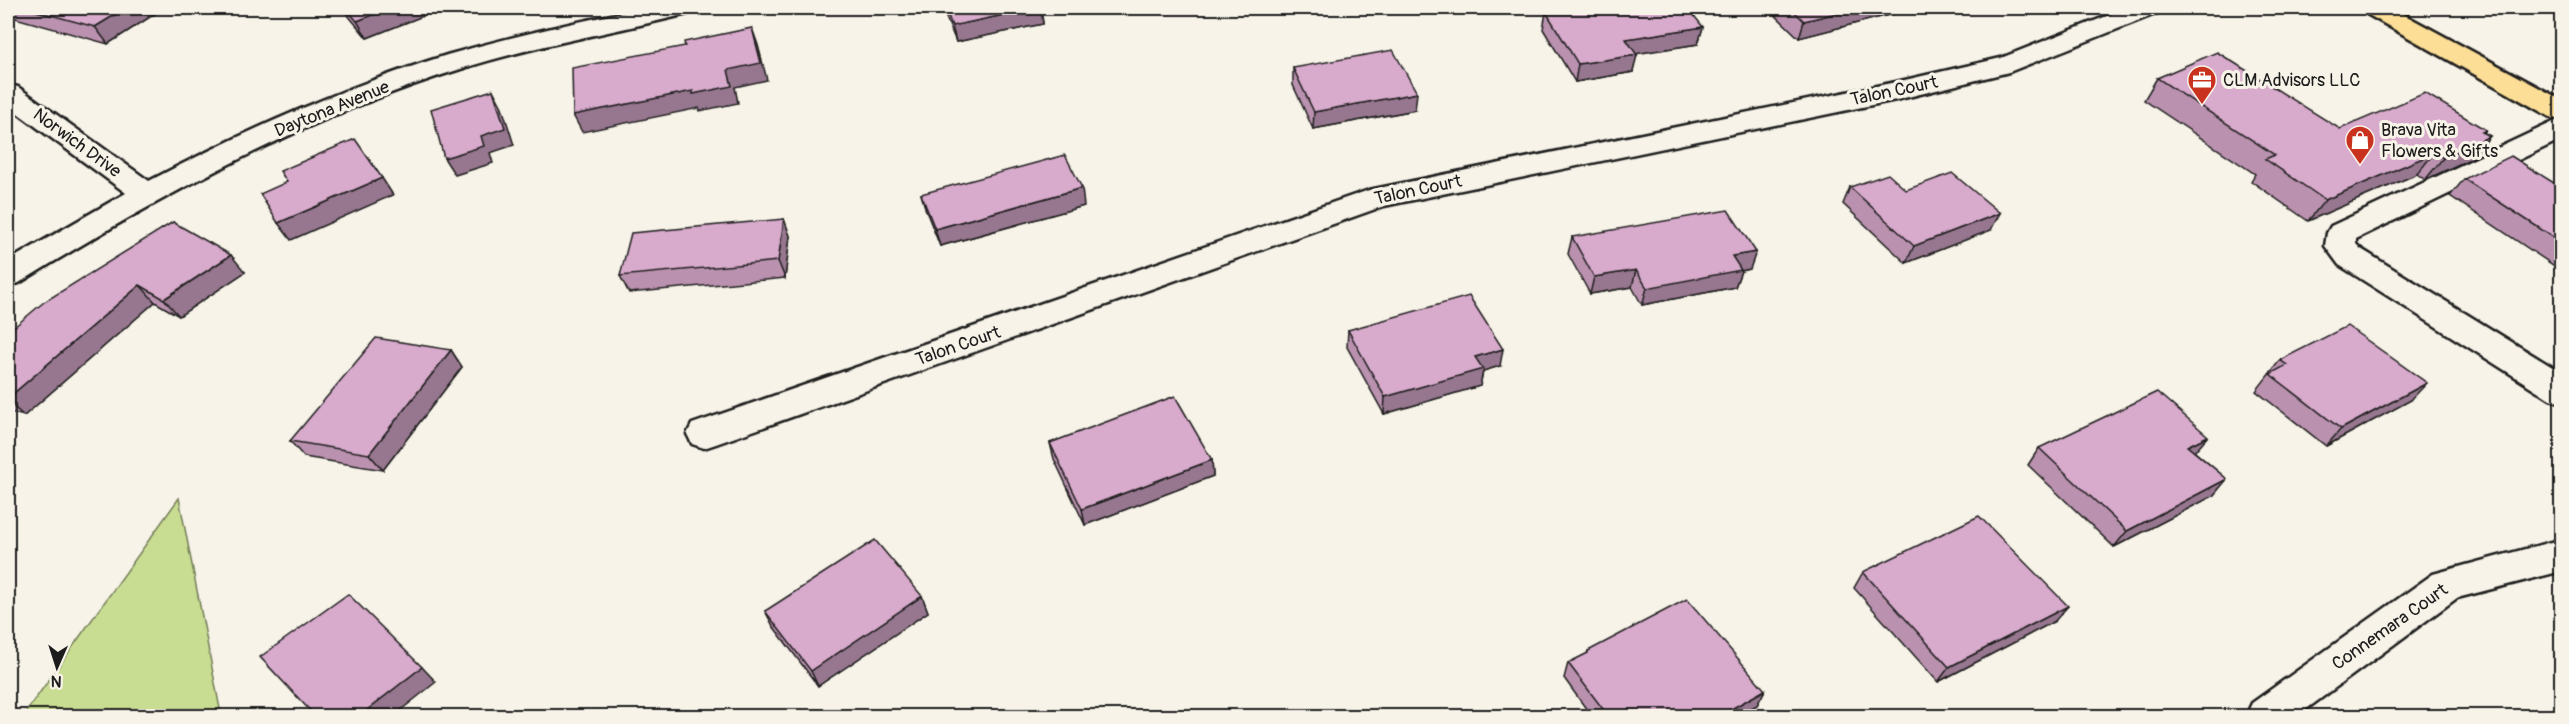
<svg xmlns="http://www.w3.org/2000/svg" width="2569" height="724" viewBox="0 0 2569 724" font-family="Pangolin,sans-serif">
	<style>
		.green { fill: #c9dd92; stroke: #727c57; stroke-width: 1.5 }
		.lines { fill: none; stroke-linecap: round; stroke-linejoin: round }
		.minor-casing { stroke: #1c1c1c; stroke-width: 5 }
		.major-casing { stroke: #1c1c1c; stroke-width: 5 }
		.minor { fill: #f7f3e8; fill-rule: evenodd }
		.major { fill: #fcde96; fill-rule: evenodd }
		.wall { fill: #ba92af; stroke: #1c1c1c; stroke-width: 1.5 }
		.shaded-wall { fill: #97778f; stroke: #1c1c1c; stroke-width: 1.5 }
		.building { fill: #d8aacc; stroke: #1c1c1c; stroke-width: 1.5 }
		.labels { text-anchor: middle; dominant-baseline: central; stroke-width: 6; stroke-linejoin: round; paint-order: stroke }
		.poi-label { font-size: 18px; fill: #1c1c1c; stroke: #f7f3e8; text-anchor: start }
		.street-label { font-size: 18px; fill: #1c1c1c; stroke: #f7f3e8 }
	</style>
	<rect width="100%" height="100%" fill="#f7f3e8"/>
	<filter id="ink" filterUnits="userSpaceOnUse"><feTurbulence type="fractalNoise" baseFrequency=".0167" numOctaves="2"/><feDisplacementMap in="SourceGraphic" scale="12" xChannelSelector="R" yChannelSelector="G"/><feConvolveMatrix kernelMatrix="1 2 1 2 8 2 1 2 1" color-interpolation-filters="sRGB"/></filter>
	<g filter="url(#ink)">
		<!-- green -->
		<polygon class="green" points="179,498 220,709 226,716 23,716"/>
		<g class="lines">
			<!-- minor casing -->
			<g class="minor-casing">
				<g id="minor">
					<path d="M646 8H695L691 13C616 32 541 44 467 67 307 116 160 196 19 283L8 286V261L126 193 8 106V85L18 87 149 181C245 131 344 87 447 55 513 36 579 21 646 8Z"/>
					<polygon points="2127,8 2162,8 2158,13 2009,72 1896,100 1384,206 716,444 704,448 692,444 687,434 692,424 1369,190 1896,82 2001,58"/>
					<polygon points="2562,118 2562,139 2356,239 2356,244 2361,249 2562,373 2562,403 2550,399 2339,265 2325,246 2327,233 2331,226"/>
					<polygon points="2562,539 2562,571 2457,598 2297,716 2246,716 2252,703 2433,574"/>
				</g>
			</g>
			<!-- major casing -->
			<g class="major-casing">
				<polygon id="major" points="2361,8 2392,8 2562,100 2562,121 2552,118 2365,13"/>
			</g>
			<!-- minor -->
			<use href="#minor" class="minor"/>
			<!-- major -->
			<use href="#major" class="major"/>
		</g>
		<!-- wall -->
		<g class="wall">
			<polygon points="8,8 164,8 108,44 8,16"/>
			<polygon points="342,8 418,8 423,16 367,38"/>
			<polygon points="942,8 1041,8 1043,24 956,42"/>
			<polygon points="1768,8 1917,8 1916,8 1799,38"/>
			<polygon points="1546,12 1703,27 1698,44 1636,53 1633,72 1575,82 1543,29"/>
			<polygon points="1293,68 1415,110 1313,129 1293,85"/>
			<polygon points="2157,78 2340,129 2486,130 2484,133 2490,136 2472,158 2425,180 2417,174 2308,221 2251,181 2255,174 2144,100"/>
			<polygon points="2464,179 2562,188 2562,271 2450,196"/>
			<polygon points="1850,187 1906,190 1991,230 1906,263 1843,204"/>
			<polygon points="921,194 1084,206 940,246 926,211"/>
			<polygon points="784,219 790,236 785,278 629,293 620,276"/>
			<polygon points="173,222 245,272 179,316 155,302 24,416 8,412 8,332"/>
			<polygon points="1572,237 1750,269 1741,271 1735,287 1642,305 1632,287 1590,294 1568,254"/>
			<polygon points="1348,330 1500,366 1483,371 1480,386 1384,414 1347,347"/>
			<polygon points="451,350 462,367 383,470 304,457 290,441"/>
			<polygon points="2280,360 2411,400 2326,446 2256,391"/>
			<polygon points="1050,443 1212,460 1213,476 1085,525 1054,459"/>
			<polygon points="2039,448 2195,452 2227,479 2213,496 2114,547 2028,465"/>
			<polygon points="1863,572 2055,621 1938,682 1854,588"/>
			<polygon points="922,596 928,612 818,686 773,626 765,611"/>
			<polygon points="1588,651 1765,690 1757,705 1735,717 1592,717 1564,678 1568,663 1587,654"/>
		</g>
		<!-- shaded-wall -->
		<g class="shaded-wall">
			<polygon points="126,8 164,8 108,44 95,27"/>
			<polygon points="391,8 418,8 423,16 367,38 357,21"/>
			<polygon points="1037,8 1041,8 1043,24 956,42 952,26"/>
			<polygon points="1858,8 1917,8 1916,8 1799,38 1804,21"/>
			<polygon points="1703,27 1698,44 1622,56 1626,39"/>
			<polygon points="752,28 758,45 767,80 735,87 738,103 700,111 699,108 582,132 573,115 728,70"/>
			<polygon points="1637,55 1633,72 1575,82 1578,64"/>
			<polygon points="493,90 502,107 514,145 490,153 493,163 455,175 444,158 481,136"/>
			<polygon points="1417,93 1415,110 1313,129 1314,112"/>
			<polygon points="2486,130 2475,143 2490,136 2472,158 2425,180 2443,158"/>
			<polygon points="2434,153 2417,174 2308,221 2325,200"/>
			<polygon points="382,178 393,195 291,240 278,223"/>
			<polygon points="1082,188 1084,206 940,246 935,229"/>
			<polygon points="2000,213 1991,230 1906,263 1914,246"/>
			<polygon points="784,219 790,236 785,278 778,261"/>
			<polygon points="1756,252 1750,269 1741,271 1735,287 1642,305 1647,288 1732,256"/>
			<polygon points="231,255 245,272 179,316 164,299"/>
			<polygon points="1636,270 1632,287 1590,294 1594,277"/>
			<polygon points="140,285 155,302 24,416 8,402 8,398"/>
			<polygon points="1503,349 1500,366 1483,371 1480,386 1384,414 1385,397 1475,357"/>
			<polygon points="451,350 462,367 383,470 369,454"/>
			<polygon points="2427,383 2411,400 2326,446 2341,429"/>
			<polygon points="2208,436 2194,452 2187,446"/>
			<polygon points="1212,460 1213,476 1085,525 1082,509"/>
			<polygon points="2227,479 2213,496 2114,547 2127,531"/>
			<polygon points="922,596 928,612 818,686 811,671"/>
			<polygon points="2068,606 2055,621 1938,682 1949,667"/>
			<polygon points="422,667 436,682 392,717 358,717"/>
			<polygon points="1765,690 1757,705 1735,717 1717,717"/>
		</g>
		<!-- building -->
		<g class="building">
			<polygon points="25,8 126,8 95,27"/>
			<polygon points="346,8 391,8 357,21"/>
			<polygon points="945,8 1037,8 952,26"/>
			<polygon points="1579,8 1688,8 1703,27 1626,39 1637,55 1578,64 1546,12"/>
			<polygon points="1791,8 1858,8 1804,21"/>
			<polygon points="752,28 761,63 728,70 732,86 693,94 693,91 573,115 572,68 685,46 684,42"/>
			<polygon points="1393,50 1417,93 1314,112 1293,68"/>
			<polygon points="2217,52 2340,129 2425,93 2486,130 2482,132 2490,136 2443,158 2434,153 2325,200 2265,159 2275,155 2157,78"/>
			<polygon points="493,90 505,128 481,136 484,146 444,158 431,109"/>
			<polygon points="355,139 382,178 278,223 260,194 287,182 280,171"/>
			<polygon points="1065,155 1082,188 935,229 921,194"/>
			<polygon points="2511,156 2562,188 2562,243 2464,179"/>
			<polygon points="1952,173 2000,213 1914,246 1850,187 1888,174 1906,190"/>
			<polygon points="1728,210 1756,252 1732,256 1741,270 1647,288 1636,270 1594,277 1572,237"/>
			<polygon points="784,219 778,261 620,276 631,233"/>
			<polygon points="173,222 231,255 164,299 140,285 8,398 8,332 44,302"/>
			<polygon points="1469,296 1503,349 1475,357 1483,369 1385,397 1348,330"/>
			<polygon points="2347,326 2427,383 2341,429 2270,374 2287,365 2280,360"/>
			<polygon points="376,338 451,350 369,454 290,441"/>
			<polygon points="2157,392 2208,436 2187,446 2227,479 2127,531 2039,448"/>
			<polygon points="1175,396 1212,460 1082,509 1050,443"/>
			<polygon points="1979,516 2068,606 1949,667 1863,572"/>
			<polygon points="875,540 922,596 811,671 765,611"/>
			<polygon points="348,594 422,667 358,717 316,717 260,657"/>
			<polygon points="1687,599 1765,690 1717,717 1609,717 1568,663 1588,653 1588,651"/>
		</g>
	</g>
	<!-- icons -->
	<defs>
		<g id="office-pin" transform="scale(1.5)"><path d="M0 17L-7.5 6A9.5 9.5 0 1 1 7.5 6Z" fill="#c8321e" stroke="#f7f3e8"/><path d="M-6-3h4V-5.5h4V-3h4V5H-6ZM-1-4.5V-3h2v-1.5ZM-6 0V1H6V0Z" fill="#fff"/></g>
		<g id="shop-pin" transform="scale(1.5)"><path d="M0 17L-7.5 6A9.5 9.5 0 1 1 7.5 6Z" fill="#c8321e" stroke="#f7f3e8"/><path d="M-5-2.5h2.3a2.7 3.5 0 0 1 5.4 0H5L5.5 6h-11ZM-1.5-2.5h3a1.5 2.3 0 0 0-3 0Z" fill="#fff"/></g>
	</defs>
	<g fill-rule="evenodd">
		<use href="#office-pin" x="2202" y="80"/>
		<use href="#shop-pin" x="2360" y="140"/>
	</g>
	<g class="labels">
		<!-- poi labels -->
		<g class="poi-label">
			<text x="2223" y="80">CLM Advisors LLC</text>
			<text x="2381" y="130">Brava Vita<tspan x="2381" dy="21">Flowers &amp; Gifts</tspan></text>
		</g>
		<!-- street labels -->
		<g class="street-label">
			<text transform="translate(1894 91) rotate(-12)">Talon Court</text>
			<text transform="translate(332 109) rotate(-22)">Daytona Avenue</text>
			<text transform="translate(77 143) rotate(36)">Norwich Drive</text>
			<text transform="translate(1418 190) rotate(-12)">Talon Court</text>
			<text transform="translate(958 346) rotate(-19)">Talon Court</text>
			<text transform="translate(2390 627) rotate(-35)">Connemara Court</text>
		</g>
	</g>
	<!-- margin -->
	<rect width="2569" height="724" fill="none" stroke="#f7f3e8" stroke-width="30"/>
	<rect x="15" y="15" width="2539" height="694" fill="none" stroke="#1c1c1c" stroke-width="2" filter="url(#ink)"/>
	<!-- north arrow -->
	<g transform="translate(57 667) rotate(183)" stroke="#f7f3e8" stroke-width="4.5" paint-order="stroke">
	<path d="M0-4.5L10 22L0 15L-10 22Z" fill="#1c1c1c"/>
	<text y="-9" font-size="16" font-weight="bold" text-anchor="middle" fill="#1c1c1c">N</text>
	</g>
</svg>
